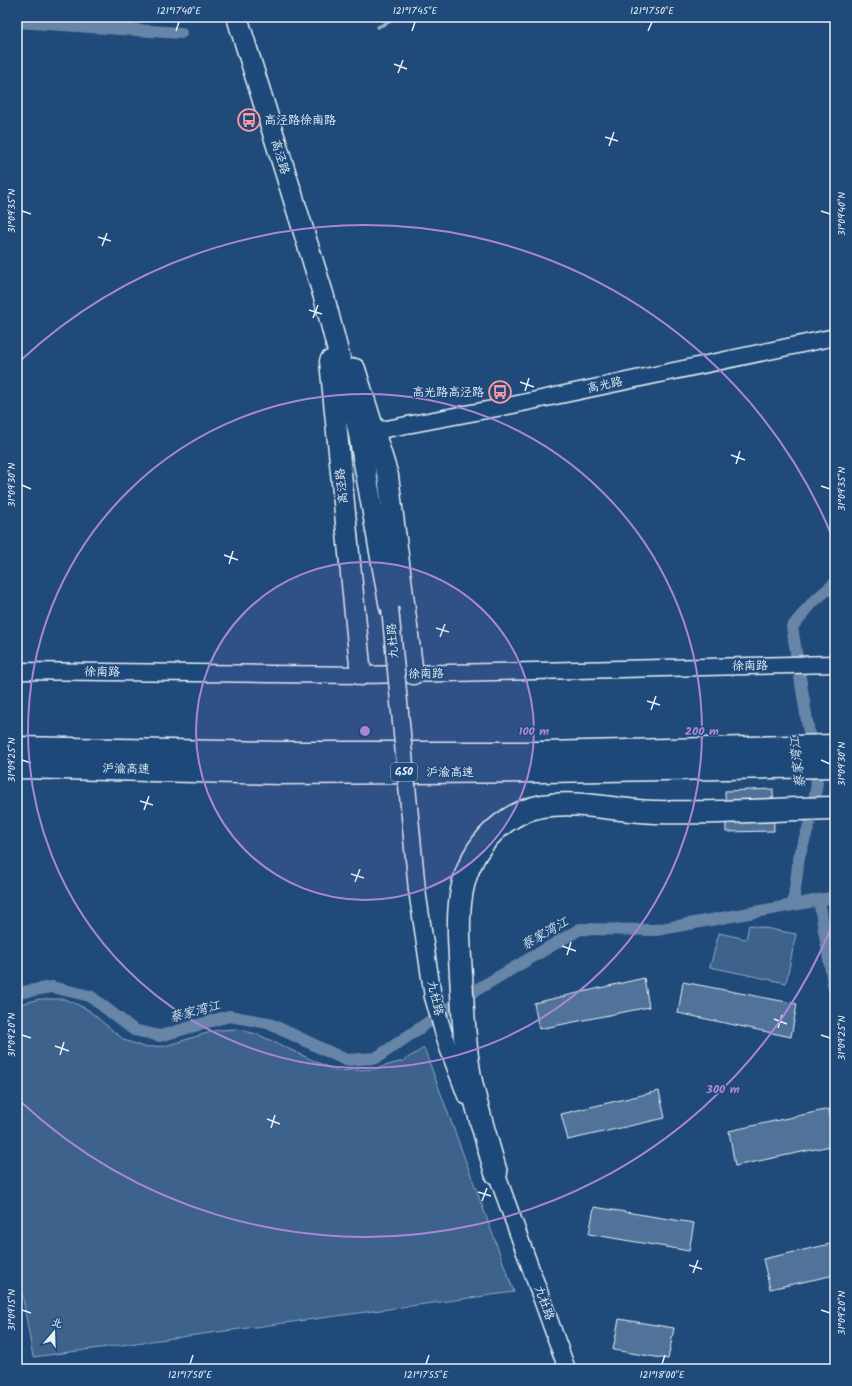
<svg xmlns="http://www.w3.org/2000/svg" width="852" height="1386" viewBox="0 0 852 1386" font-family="Kalam,'LXGW WenKai TC',sans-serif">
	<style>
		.green { fill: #3c628c; stroke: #92aac2 }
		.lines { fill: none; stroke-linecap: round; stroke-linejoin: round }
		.stream { stroke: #9ab0c7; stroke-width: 3.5 }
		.canal { stroke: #6685a7; stroke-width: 12 }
		.building { fill: #517399; stroke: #e8f1f8 }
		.minor-casing { stroke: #e8f1f8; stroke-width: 19 }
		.major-casing { stroke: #e8f1f8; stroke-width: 23 }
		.highway-casing { stroke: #e8f1f8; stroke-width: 25 }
		.minor { stroke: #1f4a7a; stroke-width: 16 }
		.major { stroke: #1f4a7a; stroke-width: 20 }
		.highway { stroke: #1f4a7a; stroke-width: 22 }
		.minor-bridge-casing { stroke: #e8f1f8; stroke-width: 19; stroke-linecap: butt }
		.minor-bridge { stroke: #1f4a7a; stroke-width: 16 }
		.ticks { fill: none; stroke: #e8f1f8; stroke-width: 1.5 }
		.ring { fill: none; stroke: #ac85d9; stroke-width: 2 }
		.labels { text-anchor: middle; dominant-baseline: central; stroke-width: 3; stroke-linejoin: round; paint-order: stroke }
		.shield { fill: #1f4a7a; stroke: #acbfd2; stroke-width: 1 }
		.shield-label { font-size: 11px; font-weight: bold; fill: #e8f1f8 }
		.poi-label { font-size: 12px; fill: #e8f1f8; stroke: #1f4a7a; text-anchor: start }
		.street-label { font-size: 12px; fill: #e8f1f8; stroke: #1f4a7a }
		.water-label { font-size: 13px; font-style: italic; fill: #d4e1ec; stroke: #1f4a7a }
		.centre { fill: #ac85d9; stroke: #1f4a7a; stroke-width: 2 }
		.ring-label { font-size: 12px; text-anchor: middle; font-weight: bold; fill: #ac85d9; stroke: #1f4a7a; stroke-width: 3; stroke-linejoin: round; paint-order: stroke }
		.neatline { fill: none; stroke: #e8f1f8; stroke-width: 1.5 }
		.ticks-label { font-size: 10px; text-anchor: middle; fill: #e8f1f8 }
	</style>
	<rect width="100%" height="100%" fill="#1f4a7a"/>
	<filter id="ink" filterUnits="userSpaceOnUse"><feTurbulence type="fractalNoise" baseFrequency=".025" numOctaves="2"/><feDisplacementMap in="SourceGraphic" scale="8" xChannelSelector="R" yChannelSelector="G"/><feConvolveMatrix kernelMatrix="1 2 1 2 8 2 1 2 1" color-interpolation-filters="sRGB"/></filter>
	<g filter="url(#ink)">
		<!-- green -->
		<g class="green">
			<polygon points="749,925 796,934 786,983 710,967 719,933 746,939"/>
			<polygon points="40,999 65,999 87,1009 124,1040 144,1047 165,1046 217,1030 238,1029 259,1035 336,1071 374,1069 403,1061 424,1048 514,1292 33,1357 17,1264 17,1005"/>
		</g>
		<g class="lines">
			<!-- stream -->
			<polyline class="stream" points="378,27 399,17"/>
			<!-- canal -->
			<g class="canal">
				<polyline points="17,22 181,33"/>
				<polyline points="819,900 835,995"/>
				<polyline points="793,905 835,897"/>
				<polyline points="17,993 52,987 90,996 134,1030 160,1036 229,1016 268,1023 346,1060 376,1058 471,993 580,929 656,930 793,905 799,857 811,819 817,783 792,627 813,602 835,583"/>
			</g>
		</g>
		<!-- building -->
		<g class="building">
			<polygon points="773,789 774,831 726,832 725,791"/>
			<polygon points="644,978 649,1007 539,1029 534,1003"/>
			<polygon points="683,982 797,1004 791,1037 678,1013"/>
			<polygon points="659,1091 665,1118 568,1140 561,1114"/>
			<polygon points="829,1109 835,1145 735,1166 729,1131"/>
			<polygon points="594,1207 694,1223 689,1251 589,1234"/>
			<polygon points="835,1243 835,1275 770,1289 763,1259"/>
			<polygon points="619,1319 674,1328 668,1359 613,1350"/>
		</g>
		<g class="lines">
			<!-- minor casing -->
			<g class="minor-casing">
				<g id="minor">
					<polyline points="375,431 508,406 835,337"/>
					<polyline points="17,671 361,675 835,664"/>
					<polyline points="417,890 433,997 448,1048 466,1096"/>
					<polyline points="493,1164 567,1369"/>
				</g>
			</g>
			<!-- major casing -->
			<g class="major-casing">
				<g id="major">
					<polyline points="237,17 324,297 358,429 390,608"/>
					<polyline points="330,361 361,675"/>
					<polyline points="355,369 388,476 413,674"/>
				</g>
			</g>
			<!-- highway casing -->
			<g class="highway-casing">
				<g id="highway">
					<polyline points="17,748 280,753 544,753 835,746"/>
					<polyline points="17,767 281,773 544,771 835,766"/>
					<path d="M496 1173C487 1141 477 1110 470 1077 464 1044 463 1009 461 975 458 921 452 870 495 830 508 818 525 809 542 806 579 800 617 811 655 812 715 814 775 809 835 808"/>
				</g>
			</g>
			<!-- minor -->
			<use href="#minor" class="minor"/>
			<!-- major -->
			<use href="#major" class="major"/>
			<!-- highway -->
			<use href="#highway" class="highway"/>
			<!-- minor-bridge casing -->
			<g class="minor-bridge-casing">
				<polyline id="minor-bridge" points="390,608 417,890"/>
			</g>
			<!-- minor-bridge -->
			<use href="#minor-bridge" class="minor-bridge"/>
		</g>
	</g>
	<!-- ticks -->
	<path class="ticks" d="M176 31 179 22M412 31 415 22M648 31 652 22M394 64 407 69M398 73 403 60M605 137 618 141M609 146 614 132M22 211 31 214M821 211 830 214M98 237 111 241M102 246 107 233M309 310 322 314M313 318 318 305M520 382 534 387M525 391 529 378M731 455 745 460M736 464 740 451M22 485 31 489M821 486 830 489M224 555 238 560M229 564 233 551M436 628 449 632M440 637 445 624M647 701 660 705M651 710 656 696M22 760 31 763M821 760 830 764M140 801 153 805M144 810 149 796M351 874 364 878M355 882 360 869M562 946 576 951M567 955 571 942M774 1019 787 1024M778 1028 782 1015M22 1035 31 1038M821 1035 830 1038M55 1046 69 1051M60 1055 64 1042M267 1119 280 1124M271 1128 275 1115M478 1192 491 1196M482 1201 487 1188M689 1265 702 1269M693 1273 698 1260M22 1310 31 1313M821 1310 830 1313M190 1364 193 1355M426 1364 429 1355M662 1364 665 1355"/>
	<!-- distance rings -->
	<circle cx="365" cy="731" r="169" fill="#ac85d9" fill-opacity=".12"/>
	<g class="ring">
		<circle cx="365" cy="731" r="169"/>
		<circle cx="365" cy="731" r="337"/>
		<path d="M834 921A506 506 0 0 1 20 1101M20 361A506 506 0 0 1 834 541"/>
	</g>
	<!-- icons -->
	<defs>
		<g id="bus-ring" transform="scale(1.15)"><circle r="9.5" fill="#1f4a7a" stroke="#ff9aa2" stroke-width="1.5"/><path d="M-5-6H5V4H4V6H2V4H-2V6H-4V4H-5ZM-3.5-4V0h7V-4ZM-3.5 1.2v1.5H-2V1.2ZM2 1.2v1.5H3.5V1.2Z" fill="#ff9aa2"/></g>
	</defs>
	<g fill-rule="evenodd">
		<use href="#bus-ring" x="249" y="120"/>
		<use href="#bus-ring" x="500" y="392"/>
	</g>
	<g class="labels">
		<!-- shield labels -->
		<rect class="shield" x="391" y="763" width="26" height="18" rx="3"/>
		<g class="shield-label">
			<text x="404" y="772">G50</text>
		</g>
		<!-- poi labels -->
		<g class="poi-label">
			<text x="264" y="120">高泾路徐南路</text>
			<text x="484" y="392" text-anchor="end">高光路高泾路</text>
		</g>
		<!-- street labels -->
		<g class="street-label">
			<text transform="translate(280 157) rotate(73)">高泾路</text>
			<text transform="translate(605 385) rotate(-12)">高光路</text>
			<text transform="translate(342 486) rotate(-96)">高泾路</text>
			<text transform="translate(393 641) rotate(-95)">九杜路</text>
			<text transform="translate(750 666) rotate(-1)">徐南路</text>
			<text transform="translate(102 672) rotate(1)">徐南路</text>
			<text transform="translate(426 674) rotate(-1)">徐南路</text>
			<text transform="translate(126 769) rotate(1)">沪渝高速</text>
			<text x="450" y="772">沪渝高速</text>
			<text transform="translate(435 998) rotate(77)">九杜路</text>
			<text transform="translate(544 1303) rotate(70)">九杜路</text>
		</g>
		<!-- water labels -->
		<g class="water-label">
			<text transform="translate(798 762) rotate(-97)">蔡家湾江</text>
			<text transform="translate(545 934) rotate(-30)">蔡家湾江</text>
			<text transform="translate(195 1012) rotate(-15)">蔡家湾江</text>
		</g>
	</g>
	<circle cx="365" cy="731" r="6" class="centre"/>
	<g class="ring-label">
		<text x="534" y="735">100 m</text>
		<text x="702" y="735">200 m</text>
		<text x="723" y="1093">300 m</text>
	</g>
	<!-- margin -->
	<rect width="852" height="1386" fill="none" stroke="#1f4a7a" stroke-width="44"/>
	<!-- north arrow -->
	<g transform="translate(54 1332) rotate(19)" stroke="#1f4a7a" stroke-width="3" paint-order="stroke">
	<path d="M0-3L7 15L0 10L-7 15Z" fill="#e8f1f8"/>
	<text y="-6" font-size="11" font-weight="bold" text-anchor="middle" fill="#e8f1f8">北</text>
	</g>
	<rect x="22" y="22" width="808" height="1342" class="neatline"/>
	<g class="ticks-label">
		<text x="179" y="14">121°17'40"E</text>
		<text x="415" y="14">121°17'45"E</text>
		<text x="652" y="14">121°17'50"E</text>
		<text transform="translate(11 211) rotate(-90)" y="4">31°09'35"N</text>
		<text transform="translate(841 214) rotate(-90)" y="4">31°09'40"N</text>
		<text transform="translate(11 485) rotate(-90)" y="4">31°09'30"N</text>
		<text transform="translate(841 489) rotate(-90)" y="4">31°09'35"N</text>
		<text transform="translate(11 760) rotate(-90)" y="4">31°09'25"N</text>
		<text transform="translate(841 764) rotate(-90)" y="4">31°09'30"N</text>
		<text transform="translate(11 1035) rotate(-90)" y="4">31°09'20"N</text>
		<text transform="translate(841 1038) rotate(-90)" y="4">31°09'25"N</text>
		<text transform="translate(11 1310) rotate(-90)" y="4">31°09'15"N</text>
		<text transform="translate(841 1313) rotate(-90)" y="4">31°09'20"N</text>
		<text x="190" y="1378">121°17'50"E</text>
		<text x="426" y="1378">121°17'55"E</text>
		<text x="662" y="1378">121°18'00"E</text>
	</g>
</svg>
